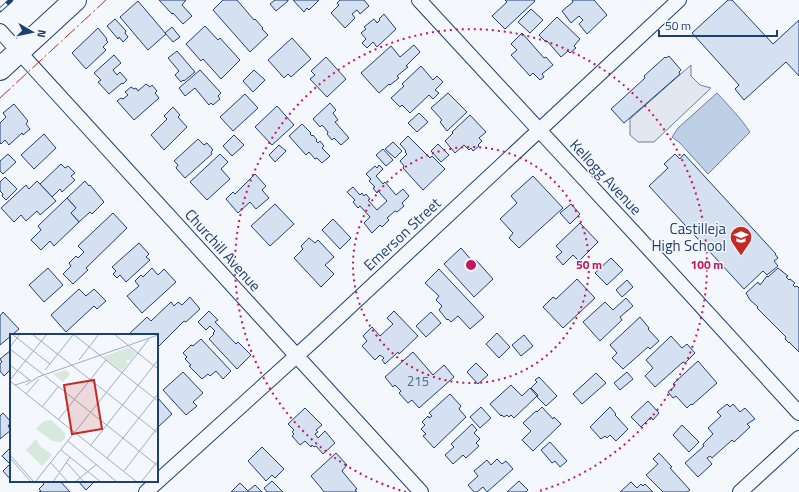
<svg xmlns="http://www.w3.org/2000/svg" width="799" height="492" viewBox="0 0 799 492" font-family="'Titillium Web',sans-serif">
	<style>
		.parking { fill: #e3e8f0; stroke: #687fa3 }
		.water { fill: #bed0e5; stroke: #687fa3 }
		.building { fill: #d5e0f0; stroke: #1d3f73 }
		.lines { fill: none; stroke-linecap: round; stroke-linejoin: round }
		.minor-casing { stroke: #1d3f73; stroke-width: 16 }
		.primary-casing { stroke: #1d3f73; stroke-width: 24 }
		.minor { stroke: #f4f7fb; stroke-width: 14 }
		.primary { stroke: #f4f7fb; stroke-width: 22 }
		.rail-casing { stroke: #1d3f73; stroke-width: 4.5 }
		.rail { stroke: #f4f7fb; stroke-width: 3; stroke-dasharray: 9; stroke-linecap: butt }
		.power { stroke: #c62828; stroke-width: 1; stroke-dasharray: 14 3 2 3; stroke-linecap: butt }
		.ring { fill: none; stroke: #c2185b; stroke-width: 2; stroke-dasharray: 2 4 }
		.labels { text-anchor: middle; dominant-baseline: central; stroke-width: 3; stroke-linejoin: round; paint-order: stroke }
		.number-label { font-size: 13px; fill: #4b6792 }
		.street-label { font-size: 15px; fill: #1d3f73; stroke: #f4f7fb }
		.poi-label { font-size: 15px; fill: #1d3f73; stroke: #f4f7fb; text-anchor: end }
		.inset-road { fill: none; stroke: #9eadc5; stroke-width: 1 }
		.view { fill: #c62828; fill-opacity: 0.15; stroke: #c62828; stroke-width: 2 }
		.inset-edge { fill: none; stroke: #1d3f73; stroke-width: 2 }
		.centre { fill: #c2185b; stroke: #f4f7fb; stroke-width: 2 }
		.ring-label { font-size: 12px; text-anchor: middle; font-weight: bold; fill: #c2185b; stroke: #f4f7fb; stroke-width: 3; stroke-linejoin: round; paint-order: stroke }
	</style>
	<rect width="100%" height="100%" fill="#f4f7fb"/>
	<!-- parking -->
	<polygon class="parking" points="691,65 691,76 700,85 711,88 654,142 638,142 630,135 630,119"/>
	<!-- water -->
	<path class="water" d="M717 93C728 105 740 117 750 132L708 174 680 143 672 137 678 128Z"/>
	<!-- building -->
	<g class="building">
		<polygon points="159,0 186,0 182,5 192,16 183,24 173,13 172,14"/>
		<polygon points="223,0 237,0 254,20 255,19 263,28 262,29 268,35 250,52 213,10"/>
		<polygon points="275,0 288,0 288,1 276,11 270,4"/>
		<polygon points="293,0 319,0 309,10 307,8 304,12"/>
		<polygon points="340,0 364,0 369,6 360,14 357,10 352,14 355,18 345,28 331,13 339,5 337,3"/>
		<polygon points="505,0 534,0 535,1 505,29 492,16 507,2"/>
		<polygon points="572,0 594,0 607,15 587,34 579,24 583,20 579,16 571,23 562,11 573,2"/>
		<polygon points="728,0 732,0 773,44 799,20 799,76 786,62 744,100 735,89 739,85 692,33"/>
		<polygon points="138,1 166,34 148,50 120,17"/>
		<polygon points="531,9 543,20 530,33 518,22"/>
		<polygon points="384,14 396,29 377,47 373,42 367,48 362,43 366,39 361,33 366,29 364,27 374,19 377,23 380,20 379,19"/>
		<polygon points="557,17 580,39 574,46 576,48 570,53 568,51 561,57 547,41 546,42 539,35"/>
		<polygon points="115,19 126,31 125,33 128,37 123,42 119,37 118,39 107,26"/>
		<polygon points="205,26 218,40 220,38 240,60 221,79 203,59 201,61 186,44"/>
		<polygon points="172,27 180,37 173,42 165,33"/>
		<polygon points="98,28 107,39 106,40 108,42 103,47 106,50 86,69 72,53"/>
		<polygon points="522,33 544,58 546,57 553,65 542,74 544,77 540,80 533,73 530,76 511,55 517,50 511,44"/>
		<polygon points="292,38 311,59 291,77 288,74 284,78 268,60"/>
		<polygon points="414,45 420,52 406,66 408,67 397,76 399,78 390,85 389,84 379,93 361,73 391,46 400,57"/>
		<polygon points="177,51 195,72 184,81 183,80 181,82 175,75 179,71 168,58"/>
		<polygon points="114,55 121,63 113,70 117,75 120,72 127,80 123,84 122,83 109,94 98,82 101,80 94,73"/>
		<polygon points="669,56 681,70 679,72 680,74 624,123 611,109 645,78 644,76 665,57 666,58"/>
		<polygon points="326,57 346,79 327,97 310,79 315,75 311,71"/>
		<polygon points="421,66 433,80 437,76 443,82 435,90 439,93 433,99 429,95 410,113 402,105 400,107 391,98 404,86 402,84"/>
		<polygon points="200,70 221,93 218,96 220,99 213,105 211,103 209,105 195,88 185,96 179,88"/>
		<polygon points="254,70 265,80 253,92 243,81"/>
		<polygon points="146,84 150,87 152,85 157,91 155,93 159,98 134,120 117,101 121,98 123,99 128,95 125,92 131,87 134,89 136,88 138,91"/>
		<polygon points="448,93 467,112 447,131 440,122 442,120 431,108"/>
		<polygon points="245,94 258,108 233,131 220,117"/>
		<polygon points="330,103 336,110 333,113 338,120 335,122 349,138 341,145 334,138 332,140 327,134 328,132 322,125 320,127 313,119"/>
		<polygon points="14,104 28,121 26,124 30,129 23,135 22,133 9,145 5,140 1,144 0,143 0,123 6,117 3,113"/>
		<polygon points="277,106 294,125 272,145 255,127"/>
		<polygon points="173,107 180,115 178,117 187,127 164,150 151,135 167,119 164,116"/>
		<polygon points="419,113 428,122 417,132 408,123"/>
		<polygon points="470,115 486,132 479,138 482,141 478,145 479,146 473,151 471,148 469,150 464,145 455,153 445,141 453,133 452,132"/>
		<polygon points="302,124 311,133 310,134 312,136 313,135 317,140 316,141 318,143 320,141 324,146 322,148 330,156 322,163 317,158 315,159 309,152 306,155 289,136"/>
		<polygon points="44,134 56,148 34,169 21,155"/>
		<polygon points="234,135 244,145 232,156 223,146"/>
		<polygon points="408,136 430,158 432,156 445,169 423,190 403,168 404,166 400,161 407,154 405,152 406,151 400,144"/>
		<polygon points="198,139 204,145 207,143 213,150 211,152 212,154 185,178 176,168 178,165 174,161"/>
		<polygon points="393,142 402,151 395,158 385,149"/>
		<polygon points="438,144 449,155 441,162 431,151"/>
		<polygon points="279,145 286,151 275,162 269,155"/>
		<polygon points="383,149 393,160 386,166 376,155"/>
		<polygon points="8,154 16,162 3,174 0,171 0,161"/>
		<polygon points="220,154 228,162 221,169 230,179 207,200 190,182"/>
		<polygon points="675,154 680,159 684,154 776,254 775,254 778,258 774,261 778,266 767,275 763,271 744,289 649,186 668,168 664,164"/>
		<polygon points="61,164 65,168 68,166 75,173 71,176 75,180 62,192 60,189 52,197 40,184"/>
		<polygon points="379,165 383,169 376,176 383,184 385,182 396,195 403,189 409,196 402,203 404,206 397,212 395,211 387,218 389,220 382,227 380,225 372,233 364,223 370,217 360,206 358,208 353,202 355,200 347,192 353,187 360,195 362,193 364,196 366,194 370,199 368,200 377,210 387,201 378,191 377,193 373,188 375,187 369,181 371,179 366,174 375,166 377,168"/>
		<polygon points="255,174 266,186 262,190 269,198 256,209 250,202 238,213 226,199 233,192 235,194"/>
		<polygon points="533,176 563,208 519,248 509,238 513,233 500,219 517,203 511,196"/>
		<polygon points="5,177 17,189 6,200 2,196 3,194 0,191 0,182"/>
		<polygon points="37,181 56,201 40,215 37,211 26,221 21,215 14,222 1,208 26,185 29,189"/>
		<polygon points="85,181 89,186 90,185 104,202 92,214 90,212 79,222 71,213 76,208 67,198"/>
		<polygon points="67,198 76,208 71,213 79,222 54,246 50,241 41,250 31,240 41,230 38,226"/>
		<polygon points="275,204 294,224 270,246 251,226"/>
		<polygon points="571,204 580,214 570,224 560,213"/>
		<polygon points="113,213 127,228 86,268 88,270 73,284 63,274 71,266 69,263 76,256 78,258 84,252 78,246"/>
		<polygon points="333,219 351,238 340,249 322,230"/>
		<polygon points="580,223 598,242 579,261 573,255 563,265 556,257 562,252 556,246"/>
		<polygon points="309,238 315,243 318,240 334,257 325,265 334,274 321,287 294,258 303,249 301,246"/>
		<polygon points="139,243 149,254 146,257 150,260 126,282 120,275 117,278 113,274 116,271 112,267"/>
		<polygon points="461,248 473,262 476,260 493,279 474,297 444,264"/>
		<polygon points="611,258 623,270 607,285 595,273"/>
		<polygon points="48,268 63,285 44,302 29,285"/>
		<polygon points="152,268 158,275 164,269 176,282 142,313 127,296 139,286 135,281 141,275 143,277"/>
		<polygon points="778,268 788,276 786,277 789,280 790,279 795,283 793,285 795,287 797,286 799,288 799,352 789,342 789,343 785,339 786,337 757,308 758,307 750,300 746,293 758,282 760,285 767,276 768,277"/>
		<polygon points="439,269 484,317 470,329 458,316 451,322 448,319 447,320 439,310 442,306 436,300 439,296 425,283"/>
		<polygon points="577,279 595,298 563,328 543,307 553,297 556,299"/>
		<polygon points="627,280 633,287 622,297 616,290"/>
		<polygon points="79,289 86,296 94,289 106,301 97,309 94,306 66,332 51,315"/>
		<polygon points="190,297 200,309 186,322 184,321 158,347 157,335 128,335 147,317 151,321 171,302 174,306 178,302 182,305"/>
		<polygon points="626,298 633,306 620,317 622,320 600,341 583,322 605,302 613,310"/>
		<polygon points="209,311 218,320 215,322 236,344 238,342 251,355 237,369 209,339 214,334 213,333 215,331 210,326 206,330 198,322"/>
		<polygon points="394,311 418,336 399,354 398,352 385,364 382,360 384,358 380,355 375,360 362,346 367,341 363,336 372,327 380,336 393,324 387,318"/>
		<polygon points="3,312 19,329 0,345 0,316"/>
		<polygon points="431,312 441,323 426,337 416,326"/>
		<polygon points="640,317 649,328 648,329 659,341 650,349 648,347 623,369 612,358 617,353 610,345"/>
		<polygon points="497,333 510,347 499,358 486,344"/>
		<polygon points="524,335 533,346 521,356 512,345"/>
		<polygon points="671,336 682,348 687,344 695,353 685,363 683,362 655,387 645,376 653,368 646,360"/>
		<polygon points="201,339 231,371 223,379 216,371 210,376 208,374 202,379 189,366 191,365 185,359 187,357 183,353 191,345 193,346"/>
		<polygon points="11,350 11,372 10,370 4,376 0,371 0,364 2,362 0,359"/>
		<polygon points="413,352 433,375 444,365 454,377 419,408 412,400 408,403 399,393 401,391 395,385 393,387 385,377"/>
		<polygon points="698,361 717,383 692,405 691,404 687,408 676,396 673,398 668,392 675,386 673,384"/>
		<polygon points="476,363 488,375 478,384 467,372"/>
		<polygon points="183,372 203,393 193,402 197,406 186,415 163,390"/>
		<polygon points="627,372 633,379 620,390 614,383"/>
		<polygon points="596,373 606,383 582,404 573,394"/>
		<polygon points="539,377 557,396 546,406 537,397 538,395 531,388 537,382 535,380"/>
		<polygon points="511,385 522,396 530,388 537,396 514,418 511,415 509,417 507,415 504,417 502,415 501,416 490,404"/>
		<polygon points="450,394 461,406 459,409 466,417 434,448 423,436 426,434 421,429 425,425 422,422 428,416 429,418 432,416 429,413"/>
		<polygon points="157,397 172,414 157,428"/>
		<polygon points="648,401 659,413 653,420 651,417 641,427 631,417"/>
		<polygon points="727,404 730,407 733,404 740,412 745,408 755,419 747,424 750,427 734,442 732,440 712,458 710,456 707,458 712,464 698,477 685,463 704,446 703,444 713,434 708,428 721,416 717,412"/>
		<polygon points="481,407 491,418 480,428 470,417"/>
		<polygon points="542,407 553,419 554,417 561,424 533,451 522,440 531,431 523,423 536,411 537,412"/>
		<polygon points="610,407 616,414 615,415 628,429 616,441 610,435 607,438 605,436 601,439 590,427"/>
		<polygon points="305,408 322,425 316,430 318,432 315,434 318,438 325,431 335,443 323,454 316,446 314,447 312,445 311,447 305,441 300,445 292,436 294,434 292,432 294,430 288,424"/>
		<polygon points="3,413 11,422 8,426 11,430 0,439 0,416"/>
		<polygon points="472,424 477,430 474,433 480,439 476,443 479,446 466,458 463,455 453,464 445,455 454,447 451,444"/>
		<polygon points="682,425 699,442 689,452 673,435"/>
		<polygon points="550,442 567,461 560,467 555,461 552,463 541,450"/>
		<polygon points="11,447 11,480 3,471 10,464 2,456"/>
		<polygon points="262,447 284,469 275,478 272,475 266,481 248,461"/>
		<polygon points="336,453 347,465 342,471 357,489 355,490 357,492 324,492 321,488 311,476"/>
		<polygon points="659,453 672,467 670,468 690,490 687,492 663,492 646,475 658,464 653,459"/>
		<polygon points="497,459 502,464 506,461 513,469 487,492 483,487 477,492 474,492 468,485 478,476 474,471 487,460 491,465"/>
		<polygon points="41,481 60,481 70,492 39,492 41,491 39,489 44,484"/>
		<polygon points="78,481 95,481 86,490"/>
		<polygon points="272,481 283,492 267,492 264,488"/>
		<polygon points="519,481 528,490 526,492 507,492"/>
		<polygon points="631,482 637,488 641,484 643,486 645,484 653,492 620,492"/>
		<polygon points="240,483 248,491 255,485 262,492 231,492"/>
	</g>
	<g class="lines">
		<!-- minor casing -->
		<g class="minor-casing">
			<g id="minor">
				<polyline points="419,0 650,250 799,413"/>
				<polyline points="0,31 421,492"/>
				<polyline points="146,492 314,340 679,0"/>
				<polyline points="740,492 799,438"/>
			</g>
		</g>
		<!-- primary casing -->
		<g class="primary-casing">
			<polyline id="primary" points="0,69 75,0"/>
		</g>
		<!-- minor -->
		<use href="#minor" class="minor"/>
		<!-- primary -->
		<use href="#primary" class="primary"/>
		<!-- rail casing -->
		<g class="rail-casing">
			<polyline id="rail" points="0,10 11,0"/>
		</g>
		<!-- rail -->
		<use href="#rail" class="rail"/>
		<!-- power -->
		<polyline class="power" points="0,98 106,0"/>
	</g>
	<!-- distance rings -->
	<g class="ring">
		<circle cx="471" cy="265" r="118"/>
		<path d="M406 492A236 236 0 1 1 536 492"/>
	</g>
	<!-- icons -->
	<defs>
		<g id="school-pin" transform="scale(1.15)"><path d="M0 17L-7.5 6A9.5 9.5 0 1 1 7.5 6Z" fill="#c62828" stroke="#f4f7fb"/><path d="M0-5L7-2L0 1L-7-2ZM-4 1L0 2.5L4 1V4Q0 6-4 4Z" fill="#fff"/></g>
	</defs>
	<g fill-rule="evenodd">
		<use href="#school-pin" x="741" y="237"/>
	</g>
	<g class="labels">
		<!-- number labels -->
		<g class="number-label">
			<text x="418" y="381">215</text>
		</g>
		<!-- street labels -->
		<g class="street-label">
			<text transform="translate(606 177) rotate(47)">Kellogg Avenue</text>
			<text transform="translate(402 234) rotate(-43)">Emerson Street</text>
			<text transform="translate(223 250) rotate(48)">Churchill Avenue</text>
		</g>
		<!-- poi labels -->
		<g class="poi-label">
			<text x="726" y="228">Castilleja<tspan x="726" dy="17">High School</tspan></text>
		</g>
	</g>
	<!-- overview -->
	<g transform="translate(10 334)">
		<rect width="148" height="148" fill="#f4f7fb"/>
		<path d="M119 13 126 19 120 27 117 25 116 27 118 29 112 37 93 23ZM56 36 60 40 53 48 43 40ZM41 86 55 99V104L51 108 42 107 26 95 34 87ZM26 105 30 112 42 121 32 132 16 116Z" fill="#d7e8df"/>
		<path class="inset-road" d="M2 0 40 30M22 0 148 99M63 0 148 67M104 0 148 35M0 13 10 0M0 15 34 41M69 26 89 0M0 31 20 46M35 36 63 1M35 42 148 132M0 46 37 0M0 47 127 148M5 51 21 46M16 51 28 43 148 1M16 60 29 45M32 73 48 53M48 86 96 26M58 107 107 148M81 111 148 26M51 116 91 148M0 121 24 148M0 124 21 148M97 124 148 60M56 128 74 148M41 129 58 148M114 137 148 93M25 148 139 5M43 148 60 123M65 148 87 130M131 148 148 127"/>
		<path class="view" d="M84 46 92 95 62 100 54 51Z"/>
		<rect width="148" height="148" class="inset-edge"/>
	</g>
	<circle cx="471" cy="265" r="6" class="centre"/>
	<g class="ring-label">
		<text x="589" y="269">50 m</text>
		<text x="707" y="269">100 m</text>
	</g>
	<!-- north arrow -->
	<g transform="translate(32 32) rotate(99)" stroke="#f4f7fb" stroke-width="3" paint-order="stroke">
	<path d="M0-3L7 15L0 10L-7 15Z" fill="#1d3f73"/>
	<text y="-6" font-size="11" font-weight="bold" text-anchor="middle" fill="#1d3f73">N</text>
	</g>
	<!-- scale -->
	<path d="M659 30v6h118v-6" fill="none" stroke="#1d3f73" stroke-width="2"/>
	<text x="665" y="30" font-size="12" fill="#1d3f73" stroke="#f4f7fb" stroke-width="3" paint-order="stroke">50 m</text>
</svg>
